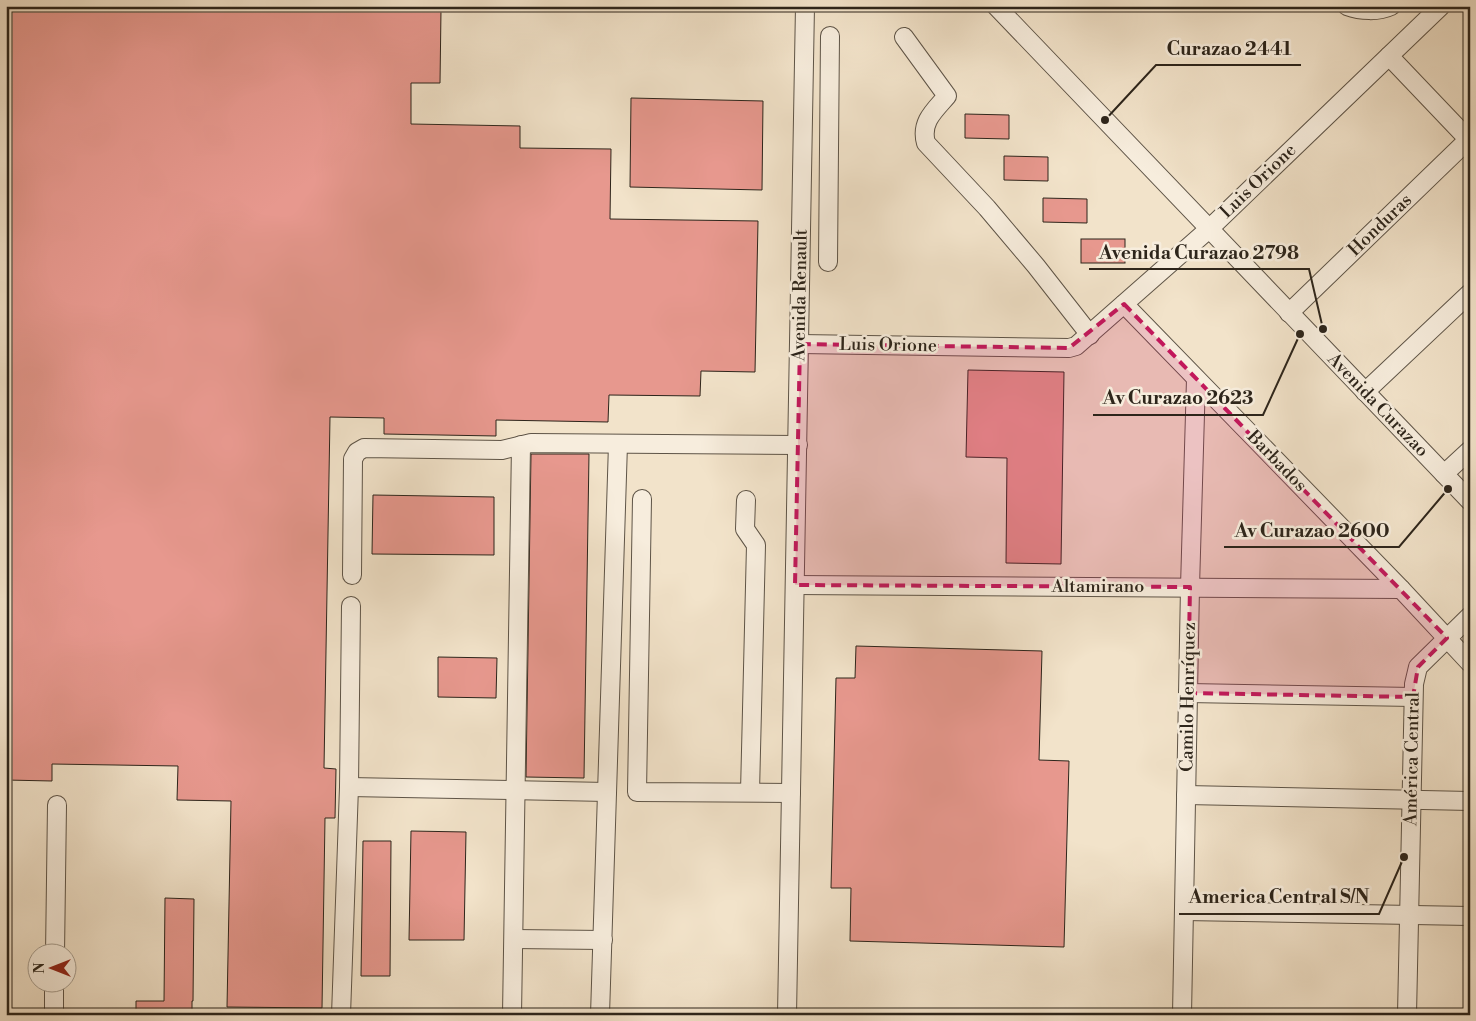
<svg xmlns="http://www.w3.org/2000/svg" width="1476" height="1021" viewBox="0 0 1476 1021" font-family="'Libre Bodoni',serif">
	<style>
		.building { fill: #e7988e; stroke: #2d251b }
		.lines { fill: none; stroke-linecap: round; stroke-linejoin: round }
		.minor-casing { stroke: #5e5447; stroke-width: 20 }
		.minor { stroke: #f7eddd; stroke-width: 18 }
		.marked { fill: #c2185b; fill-opacity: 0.2; stroke: #c2185b; stroke-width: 4; stroke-dasharray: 10 6; stroke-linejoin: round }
		.labels { text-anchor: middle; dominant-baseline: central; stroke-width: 5; stroke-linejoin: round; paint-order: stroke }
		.street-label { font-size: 18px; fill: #2d251b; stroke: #f7eddd }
		.leader { fill: none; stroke: #2d251b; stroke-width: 2 }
		.callout-dot { fill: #2d251b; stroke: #f7eddd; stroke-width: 2 }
		.callout-label { font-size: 19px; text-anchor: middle; font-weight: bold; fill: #2d251b; stroke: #f7eddd; stroke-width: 5; stroke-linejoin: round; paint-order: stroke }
	</style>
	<rect width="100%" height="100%" fill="#f2e3ca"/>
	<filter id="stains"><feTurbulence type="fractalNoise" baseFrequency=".004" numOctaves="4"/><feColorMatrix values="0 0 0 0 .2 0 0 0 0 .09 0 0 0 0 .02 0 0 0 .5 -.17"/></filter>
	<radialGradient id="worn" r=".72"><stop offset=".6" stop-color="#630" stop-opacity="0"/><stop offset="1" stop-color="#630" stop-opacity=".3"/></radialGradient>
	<!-- building -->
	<g class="building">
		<polygon points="6,6 298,6 298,8 441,10 440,83 411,83 411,124 520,126 520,148 611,149 610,219 758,221 755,372 701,371 700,396 609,395 608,422 496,420 496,436 384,434 384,418 330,417 324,768 336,769 335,818 325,818 322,1008 227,1007 231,801 177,800 178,766 52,764 52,781 6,780"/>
		<polygon points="631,98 763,101 762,190 630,187"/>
		<polygon points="965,114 1009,115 1009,139 965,138"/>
		<polygon points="1004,156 1048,157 1048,181 1004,180"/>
		<polygon points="1043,198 1087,199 1087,223 1043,222"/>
		<rect x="1081" y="239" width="44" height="24"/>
		<polygon points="968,370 1064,372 1061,564 1006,563 1007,458 966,457"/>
		<polygon points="531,454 589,454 584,778 526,777"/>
		<polygon points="373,495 494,497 494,555 372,554"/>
		<polygon points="856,646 1042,651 1039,760 1069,761 1064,947 850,941 851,888 831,888 836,678 855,678"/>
		<polygon points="438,657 497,658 496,698 438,697"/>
		<polygon points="411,831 466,832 464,940 409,940"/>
		<polygon points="363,841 391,841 390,976 361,976"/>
		<polygon points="165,898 194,899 193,1001 192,1001 192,1015 136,1015 136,1001 164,1001"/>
	</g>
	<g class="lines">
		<!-- minor casing -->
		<g class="minor-casing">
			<g id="minor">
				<polyline points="996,6 1470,501"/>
				<path d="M1347 6C1361 11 1378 12 1391 6"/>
				<path d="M904 37 947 96C935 110 920 122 926 143L987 208 1036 266 1090 335"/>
				<polyline points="1389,56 1470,141"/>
				<polyline points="828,262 830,36"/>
				<polyline points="1124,304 1401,589 1470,663"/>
				<polyline points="1289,313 1470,138"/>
				<polyline points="800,344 1069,348 1076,346 1209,229 1441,6"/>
				<polyline points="1365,392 1470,293"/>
				<polyline points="1444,474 1470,450"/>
				<polyline points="642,499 637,792 791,793"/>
				<polyline points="746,500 745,529 756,545 750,792"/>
				<polyline points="352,575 353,459 357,452 364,448 502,450 531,443 798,445"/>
				<polyline points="795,585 1401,589"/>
				<polyline points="1188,693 1413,697"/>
				<polyline points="349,787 607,792"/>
				<polyline points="1186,795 1470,801"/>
				<polyline points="1184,911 1470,916"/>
				<polyline points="514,939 603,940"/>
				<polyline points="55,954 57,805"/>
				<polyline points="54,1015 54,984"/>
				<polyline points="341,1015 349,787 351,606"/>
				<polyline points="512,1015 521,445"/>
				<polyline points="600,1015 618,444"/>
				<polyline points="787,1015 805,6"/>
				<polyline points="1182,1015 1190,587 1196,379"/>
				<polyline points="1407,1015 1414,684 1418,667 1470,616"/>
			</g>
		</g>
		<!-- minor -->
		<use href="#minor" class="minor"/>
	</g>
	<!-- marked area -->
	<path class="marked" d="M1124 304 1447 638 1418 667 1413 697 1188 693 1190 587 795 585 800 344 1069 348Z"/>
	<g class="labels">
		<!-- street labels -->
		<g class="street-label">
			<text transform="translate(1258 181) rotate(-44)">Luis Orione</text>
			<text transform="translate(1380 225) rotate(-44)">Honduras</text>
			<text transform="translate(800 295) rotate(-89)">Avenida Renault</text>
			<text transform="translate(888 345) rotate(1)">Luis Orione</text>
			<text transform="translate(1378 405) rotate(46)">Avenida Curazao</text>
			<text transform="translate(1277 461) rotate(46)">Barbados</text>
			<text x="1098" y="586">Altamirano</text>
			<text transform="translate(1188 697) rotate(-89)">Camilo Henríquez</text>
			<text transform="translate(1412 759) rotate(-89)">América Central</text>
		</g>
	</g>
	<!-- callouts -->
	<path class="leader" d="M1105 120L1156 65H1301M1323 329L1309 269H1089M1300 334L1263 415H1093M1448 489L1399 547H1224M1404 857L1379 914H1179"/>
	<g class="callout-dot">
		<circle cx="1105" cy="120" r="5"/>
		<circle cx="1323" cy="329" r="5"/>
		<circle cx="1300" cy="334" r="5"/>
		<circle cx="1448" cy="489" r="5"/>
		<circle cx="1404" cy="857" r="5"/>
	</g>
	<g class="callout-label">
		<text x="1229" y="55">Curazao 2441</text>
		<text x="1199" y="259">Avenida Curazao 2798</text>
		<text x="1178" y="404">Av Curazao 2623</text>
		<text x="1312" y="537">Av Curazao 2600</text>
		<text x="1279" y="903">America Central S/N</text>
	</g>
	<!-- margin -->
	<rect width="1476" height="1021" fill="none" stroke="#f2e3ca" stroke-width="25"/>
	<rect x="8" y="8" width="1461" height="1006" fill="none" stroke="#2d251b" stroke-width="2.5"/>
	<rect x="12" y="12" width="1451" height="996" fill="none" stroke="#2d251b"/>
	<!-- north arrow -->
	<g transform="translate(52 968) rotate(270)"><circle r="24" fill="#f7eddd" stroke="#a69d8f"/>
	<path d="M0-4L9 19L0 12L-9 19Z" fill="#8f2418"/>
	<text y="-8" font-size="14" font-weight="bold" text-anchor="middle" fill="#2d251b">N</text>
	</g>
	<rect width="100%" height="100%" filter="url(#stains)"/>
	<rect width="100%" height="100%" fill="url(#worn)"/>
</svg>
